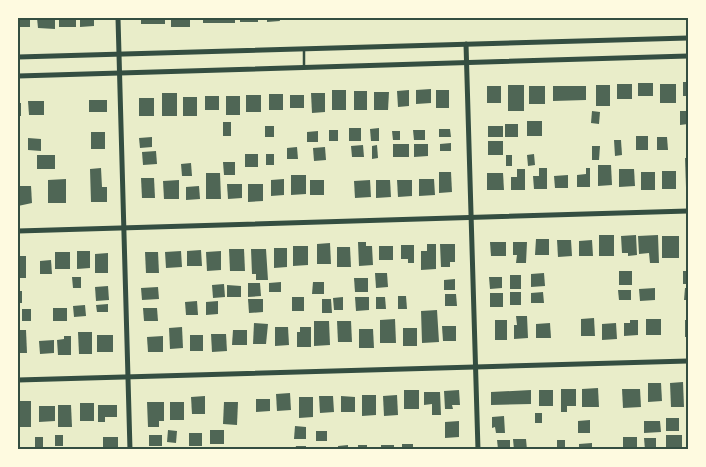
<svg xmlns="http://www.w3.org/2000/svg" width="706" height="467" viewBox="0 0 706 467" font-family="'Noto Sans',sans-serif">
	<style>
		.building { fill: #4f6655 }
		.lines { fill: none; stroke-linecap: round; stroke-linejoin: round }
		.service { stroke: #344e41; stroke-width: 2.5 }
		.minor { stroke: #344e41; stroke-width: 5 }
		.neatline { fill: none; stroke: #344e41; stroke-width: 2 }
	</style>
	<rect width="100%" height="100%" fill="#e9edc9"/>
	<!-- building -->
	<g class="building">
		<rect x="18" y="18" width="12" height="9"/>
		<polygon points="37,18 55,18 55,29 38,28"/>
		<rect x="59" y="18" width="17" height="9"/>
		<polygon points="80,18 94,18 94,26 80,27"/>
		<rect x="141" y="18" width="24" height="6"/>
		<rect x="171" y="18" width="19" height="9"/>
		<rect x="203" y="18" width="32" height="5"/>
		<rect x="240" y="18" width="18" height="4"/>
		<polygon points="267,18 279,18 280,21 267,22"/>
		<rect x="288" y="18" width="18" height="2"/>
		<rect x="314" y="18" width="14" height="2"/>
		<rect x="683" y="82" width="5" height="14"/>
		<rect x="638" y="83" width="15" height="13"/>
		<rect x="617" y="84" width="15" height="15"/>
		<rect x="660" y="84" width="16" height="19"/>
		<rect x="508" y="85" width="16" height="26"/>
		<rect x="596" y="85" width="14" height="21"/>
		<rect x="487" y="86" width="14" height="17"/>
		<rect x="529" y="86" width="16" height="18"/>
		<polygon points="553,86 586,86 586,100 553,101"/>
		<polygon points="431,89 431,103 416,104 416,90"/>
		<rect x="332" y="90" width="14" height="20"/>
		<polygon points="409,90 409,106 398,107 397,91"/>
		<rect x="436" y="90" width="13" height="18"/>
		<rect x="354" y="91" width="13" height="19"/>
		<polygon points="374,92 389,92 388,110 374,110"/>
		<rect x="162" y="93" width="15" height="23"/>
		<polygon points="311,93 325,93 325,112 312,113"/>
		<rect x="269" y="94" width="14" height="16"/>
		<rect x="246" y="95" width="15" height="17"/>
		<rect x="290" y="95" width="14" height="13"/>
		<rect x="205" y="96" width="14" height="14"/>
		<rect x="226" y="96" width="14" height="19"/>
		<rect x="183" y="97" width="14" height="19"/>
		<rect x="139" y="98" width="15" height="18"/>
		<rect x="89" y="100" width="18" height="12"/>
		<polygon points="28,101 44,101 44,115 29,115"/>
		<rect x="18" y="103" width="3" height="13"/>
		<polygon points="592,111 600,112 599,124 591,123"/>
		<polygon points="680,111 688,111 688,124 680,125"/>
		<rect x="527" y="121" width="15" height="15"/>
		<rect x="223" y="122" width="8" height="14"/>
		<rect x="505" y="124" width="13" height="13"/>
		<rect x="265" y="126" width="9" height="11"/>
		<rect x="488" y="126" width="15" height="11"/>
		<rect x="349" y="128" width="12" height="13"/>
		<polygon points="379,128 379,141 371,141 370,129"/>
		<polygon points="439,129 450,129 451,137 439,137"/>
		<rect x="329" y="130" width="9" height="11"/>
		<polygon points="413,130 425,130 425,140 414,140"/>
		<polygon points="318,131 318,142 307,142 307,132"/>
		<polygon points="392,131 400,131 400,140 393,140"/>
		<rect x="91" y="132" width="14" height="17"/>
		<rect x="636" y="136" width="12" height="14"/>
		<polygon points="152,137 152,147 140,148 139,138"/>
		<polygon points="657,137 667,137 668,150 657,150"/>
		<polygon points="28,138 41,139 41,151 28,150"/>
		<polygon points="614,140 621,140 622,155 615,156"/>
		<rect x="488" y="141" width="15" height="14"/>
		<polygon points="451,143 451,151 440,151 440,144"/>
		<rect x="393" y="144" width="16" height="13"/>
		<polygon points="414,144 428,144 428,156 414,157"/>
		<polygon points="363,145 364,157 352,157 351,146"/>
		<polygon points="377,145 378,158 372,159 372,146"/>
		<polygon points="592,146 600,146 599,160 592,160"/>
		<polygon points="297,147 298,159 287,159 287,148"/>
		<polygon points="325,147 326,160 314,161 313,148"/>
		<polygon points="156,151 157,164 143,165 142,152"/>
		<rect x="245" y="154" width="13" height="13"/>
		<rect x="266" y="154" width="8" height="11"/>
		<polygon points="534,154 535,165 528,166 527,155"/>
		<rect x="37" y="155" width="18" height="14"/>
		<rect x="506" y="155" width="6" height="11"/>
		<polygon points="685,158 688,158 688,187 686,187"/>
		<polygon points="223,162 235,162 235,175 224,175"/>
		<polygon points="191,163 192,176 182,176 181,164"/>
		<polygon points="598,165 611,165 612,185 598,186"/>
		<polygon points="101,168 102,187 107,187 107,202 91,202 90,169"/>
		<polygon points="539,168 547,168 547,189 534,189 533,176 539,176"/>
		<polygon points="586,168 590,168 590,187 577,187 577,175 586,174"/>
		<polygon points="517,169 525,169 525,190 511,190 511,177 517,177"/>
		<polygon points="619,169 634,169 635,186 619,187"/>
		<rect x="662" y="171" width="14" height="18"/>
		<polygon points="439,172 451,172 452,192 439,193"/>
		<rect x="641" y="172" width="14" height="18"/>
		<polygon points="206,173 220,173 221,199 206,199"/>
		<polygon points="487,173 503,173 504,190 487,190"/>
		<polygon points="291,175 306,175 306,194 291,195"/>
		<polygon points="568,175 568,188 555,188 554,176"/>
		<polygon points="141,178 154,178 155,198 142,198"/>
		<polygon points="66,179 66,203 48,203 48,180"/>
		<polygon points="284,179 284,195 271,196 271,180"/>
		<polygon points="419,179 434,179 435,195 419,196"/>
		<polygon points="179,180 179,199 164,199 163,181"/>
		<rect x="310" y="180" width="14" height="15"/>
		<polygon points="370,180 371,197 355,198 354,181"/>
		<polygon points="376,180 390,180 391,197 376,198"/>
		<polygon points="397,180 412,180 412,196 398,197"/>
		<polygon points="227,184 242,184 242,198 228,199"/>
		<polygon points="248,184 263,184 263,201 248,202"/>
		<polygon points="18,186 31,186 32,203 18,206"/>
		<polygon points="199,186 200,199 186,200 186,187"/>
		<rect x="599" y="235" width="15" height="21"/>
		<polygon points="636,235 637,255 628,256 628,253 622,253 621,236"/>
		<polygon points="658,235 659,263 650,263 649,253 639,254 638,236"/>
		<rect x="662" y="236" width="17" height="22"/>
		<polygon points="536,239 549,239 549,255 535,255"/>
		<polygon points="557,240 571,240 572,256 558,257"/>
		<polygon points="592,240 593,256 579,256 579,241"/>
		<polygon points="358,242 366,242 366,246 372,246 373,265 359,266"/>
		<polygon points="490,242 506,242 506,256 491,256"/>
		<polygon points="513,242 527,242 526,263 516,263 517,255 513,255"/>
		<polygon points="330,243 331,264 317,264 317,244"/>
		<polygon points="427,244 436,244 436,269 421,270 421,251 427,251"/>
		<polygon points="440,244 455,244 455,262 450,262 450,267 441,267"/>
		<polygon points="401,245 414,245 414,263 408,263 408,259 401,259"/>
		<polygon points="293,246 308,246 308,265 293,266"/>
		<rect x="379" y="246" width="14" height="14"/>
		<polygon points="337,247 350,247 351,267 337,267"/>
		<polygon points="274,248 287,248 287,267 274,268"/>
		<polygon points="229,249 244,249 245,271 230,271"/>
		<polygon points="251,249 266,249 268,280 256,280 256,274 252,274"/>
		<polygon points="201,250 202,266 187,266 187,251"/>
		<polygon points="77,251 90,251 90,268 77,269"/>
		<polygon points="181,251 182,267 166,268 165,252"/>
		<polygon points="221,251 221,270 207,271 206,252"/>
		<rect x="55" y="252" width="15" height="17"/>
		<polygon points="145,252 158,252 159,273 146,273"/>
		<polygon points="108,253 108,273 95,273 95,254"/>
		<rect x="18" y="256" width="8" height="22"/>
		<polygon points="51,260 52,274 40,274 40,261"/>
		<rect x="619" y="271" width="13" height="14"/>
		<rect x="683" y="271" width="5" height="13"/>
		<polygon points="375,273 387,273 388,287 376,288"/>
		<polygon points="544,273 545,286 531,287 531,274"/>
		<rect x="510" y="275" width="11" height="14"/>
		<polygon points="72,277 81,277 81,288 73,288"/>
		<polygon points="489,277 502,277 502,288 490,289"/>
		<polygon points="354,278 368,278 368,292 355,292"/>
		<polygon points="455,279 455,290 444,290 444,280"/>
		<polygon points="281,282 281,292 269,292 269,283"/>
		<polygon points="313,282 324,282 324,294 312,294"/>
		<polygon points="248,283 260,283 261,296 248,297"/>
		<polygon points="224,284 225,297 213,298 212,285"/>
		<polygon points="227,285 241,286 241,297 227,297"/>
		<polygon points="108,286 109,300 96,301 95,287"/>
		<polygon points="158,287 159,299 142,300 141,288"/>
		<polygon points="655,288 655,300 640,301 639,289"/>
		<polygon points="685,288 688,288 688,300 684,300"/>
		<polygon points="618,290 631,290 631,300 619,300"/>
		<rect x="18" y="291" width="4" height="12"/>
		<rect x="510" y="292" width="11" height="13"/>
		<polygon points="543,292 544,303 531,303 531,293"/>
		<rect x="490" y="293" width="13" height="14"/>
		<polygon points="445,294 456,294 457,306 445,306"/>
		<polygon points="398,296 406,296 407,309 398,309"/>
		<rect x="292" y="297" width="12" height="14"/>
		<polygon points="343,297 343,310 334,310 333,298"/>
		<polygon points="355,297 369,297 369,310 356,311"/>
		<polygon points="376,297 385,297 386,309 376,309"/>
		<polygon points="248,299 263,299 263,312 249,313"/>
		<polygon points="322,299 331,299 332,313 322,313"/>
		<polygon points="197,301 198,315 186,315 185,302"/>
		<polygon points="218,301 218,314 206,315 206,302"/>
		<polygon points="108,304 108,312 97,312 96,305"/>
		<polygon points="85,305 86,316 74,317 73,306"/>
		<rect x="53" y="308" width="14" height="13"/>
		<polygon points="143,308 157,308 158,321 144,321"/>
		<rect x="22" y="309" width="9" height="12"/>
		<polygon points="437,310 439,342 422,343 421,311"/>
		<polygon points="516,316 527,316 528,338 514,339 514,325 517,325"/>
		<polygon points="594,318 595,336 581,336 581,319"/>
		<polygon points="395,319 396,343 380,343 380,320"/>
		<rect x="646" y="319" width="15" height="16"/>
		<rect x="495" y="320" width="12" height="20"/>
		<polygon points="630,320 638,320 638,335 624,336 624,323 630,323"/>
		<rect x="685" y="320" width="3" height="17"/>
		<polygon points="314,321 329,321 330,345 314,346"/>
		<polygon points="337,321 351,321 352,342 338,342"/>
		<polygon points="254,323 268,324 266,344 253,344"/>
		<polygon points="550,323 551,338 536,338 536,324"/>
		<polygon points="616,323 617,339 602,340 602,324"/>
		<polygon points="442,326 456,326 456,341 443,341"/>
		<polygon points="182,327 183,348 170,349 169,328"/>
		<polygon points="275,327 288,327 289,345 275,346"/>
		<polygon points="300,327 311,327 311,347 297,347 297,332 300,332"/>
		<rect x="403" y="328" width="14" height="18"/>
		<polygon points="359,329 373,329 374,348 359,348"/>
		<polygon points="18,330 26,330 27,353 18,353"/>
		<polygon points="233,330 247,330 247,345 232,345"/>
		<polygon points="78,332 92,332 92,354 79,354"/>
		<polygon points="211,334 226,334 227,351 212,352"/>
		<rect x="97" y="335" width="16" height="17"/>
		<rect x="190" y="335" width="13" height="16"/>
		<polygon points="64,336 71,336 71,355 58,355 57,340 64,339"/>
		<polygon points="163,336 163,352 148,352 147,337"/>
		<polygon points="54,340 54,353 40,354 39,341"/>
		<polygon points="683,382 684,407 671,407 670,383"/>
		<polygon points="648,383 661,383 662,401 648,402"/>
		<polygon points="598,388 599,407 582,407 582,389"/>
		<polygon points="561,389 576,389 576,406 567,406 567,412 561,412"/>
		<polygon points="622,389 640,389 641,407 623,408"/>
		<rect x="404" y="390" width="15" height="19"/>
		<polygon points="459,390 460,405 452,405 453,409 445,409 444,391"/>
		<polygon points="531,390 531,404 491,405 491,392"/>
		<rect x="539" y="390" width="14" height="16"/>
		<polygon points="424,392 440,392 441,415 432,415 432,404 424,405"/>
		<polygon points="290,393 291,410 277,411 276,394"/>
		<polygon points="362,395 376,395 376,415 362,416"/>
		<polygon points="397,395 398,415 384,416 383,396"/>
		<polygon points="205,396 205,414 192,414 191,397"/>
		<polygon points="319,396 333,396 334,412 320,413"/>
		<polygon points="341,396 355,397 355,412 341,412"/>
		<polygon points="299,397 313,397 313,417 299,418"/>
		<polygon points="256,399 270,399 270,411 256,412"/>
		<rect x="18" y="401" width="13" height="26"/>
		<polygon points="147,402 164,402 164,421 159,421 159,427 148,427"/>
		<rect x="170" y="402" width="14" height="18"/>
		<polygon points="224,402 238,402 237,425 223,424"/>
		<rect x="80" y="403" width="14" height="18"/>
		<polygon points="58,405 71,405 72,427 58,427"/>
		<polygon points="98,405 117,405 117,417 105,417 105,422 98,422"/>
		<polygon points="39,406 55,406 55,421 39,422"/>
		<rect x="535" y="413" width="7" height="10"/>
		<polygon points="504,416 505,433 496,433 495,427 492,428 492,417"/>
		<rect x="666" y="418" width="13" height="13"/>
		<polygon points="590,420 590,433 578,433 578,421"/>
		<polygon points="459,421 459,437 445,438 445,422"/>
		<polygon points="644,421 660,421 661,432 644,433"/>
		<polygon points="295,426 306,427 306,439 294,439"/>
		<polygon points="168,430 177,431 176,443 167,442"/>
		<rect x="210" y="430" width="14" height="14"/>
		<rect x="316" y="431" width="11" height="10"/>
		<rect x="189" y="433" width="13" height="13"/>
		<rect x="55" y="435" width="8" height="11"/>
		<rect x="149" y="435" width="13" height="11"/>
		<rect x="666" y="435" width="16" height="15"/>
		<rect x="35" y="437" width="8" height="12"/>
		<rect x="103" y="437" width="15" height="11"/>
		<rect x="623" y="437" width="14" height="13"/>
		<polygon points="644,438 656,438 656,450 645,450"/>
		<polygon points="513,439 526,439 527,450 514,450"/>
		<polygon points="497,440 510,440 510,448 498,449"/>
		<rect x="557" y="440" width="8" height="10"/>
		<polygon points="592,443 592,450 579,450 579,444"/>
		<rect x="402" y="444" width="11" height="6"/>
		<polygon points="348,445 348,450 338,450 338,446"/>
		<rect x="358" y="445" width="9" height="5"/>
		<rect x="381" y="445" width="13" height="5"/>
		<polygon points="296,446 306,446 306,450 295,450"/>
	</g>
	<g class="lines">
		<!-- service -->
		<polyline class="service" points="304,49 304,67"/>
		<!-- minor -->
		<g class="minor">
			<polyline points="118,18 130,450"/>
			<polyline points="466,44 478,450"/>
			<polyline points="18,57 688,38"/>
			<polyline points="18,76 688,56"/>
			<polyline points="18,231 688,211"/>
			<polyline points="18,380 688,361"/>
		</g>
	</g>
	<!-- border -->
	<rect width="706" height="467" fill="none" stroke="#fefae0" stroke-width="38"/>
	<rect x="19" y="19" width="668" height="429" class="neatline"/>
</svg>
